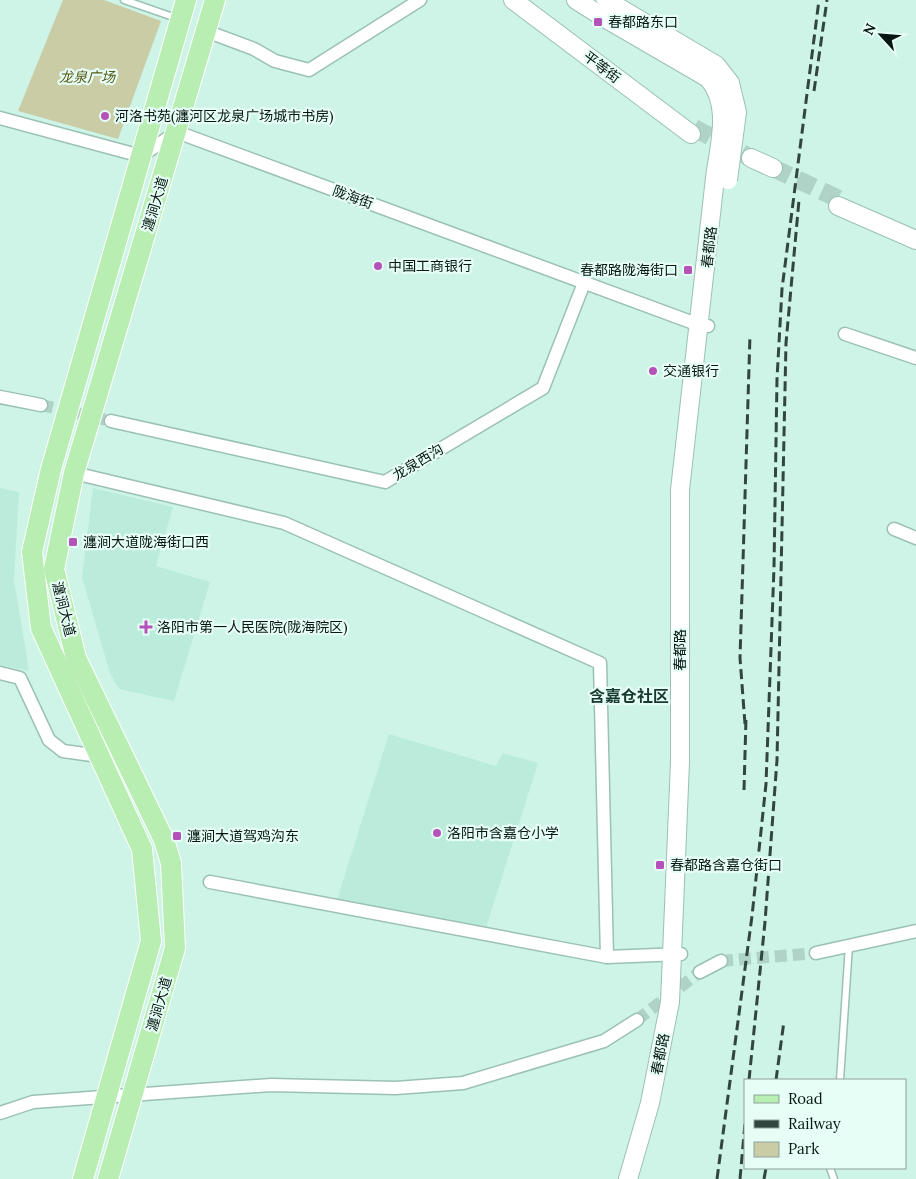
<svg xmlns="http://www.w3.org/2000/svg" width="916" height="1179" viewBox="0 0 916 1179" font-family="Lora,'Noto Sans SC',serif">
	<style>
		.built { fill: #bbecdb }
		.green { fill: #c9cca5 }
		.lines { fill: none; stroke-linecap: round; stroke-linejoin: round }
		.street-tunnel { stroke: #afd3c7; stroke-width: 12; stroke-dasharray: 12 6; stroke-linecap: butt }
		.secondary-tunnel { stroke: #afd3c7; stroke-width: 18; stroke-dasharray: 18 9; stroke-linecap: butt }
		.lane-casing { stroke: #9bc1b4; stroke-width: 9 }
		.street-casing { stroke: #9bc1b4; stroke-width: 15 }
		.secondary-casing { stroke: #9bc1b4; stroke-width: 20 }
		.primary-casing { stroke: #fff; stroke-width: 22 }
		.lane { stroke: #fff; stroke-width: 6 }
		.street { stroke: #fff; stroke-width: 12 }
		.secondary { stroke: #fff; stroke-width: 18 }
		.primary { stroke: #b8eeb2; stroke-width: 20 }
		.rail { stroke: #324640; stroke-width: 3; stroke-dasharray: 10 5; stroke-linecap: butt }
		.secondary-bridge-casing { stroke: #9bc1b4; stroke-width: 20; stroke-linecap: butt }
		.secondary-bridge { stroke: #fff; stroke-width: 18 }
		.poi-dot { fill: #b452ba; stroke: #e6fef5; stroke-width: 2 }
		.labels { text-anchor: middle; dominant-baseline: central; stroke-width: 4.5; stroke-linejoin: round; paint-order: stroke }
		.poi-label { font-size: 14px; fill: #081713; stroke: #e6fef5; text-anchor: start }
		.street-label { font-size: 14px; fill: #081713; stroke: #e6fef5 }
		.park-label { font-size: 14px; font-style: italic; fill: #585a16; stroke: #e6fef5 }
		.quarter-label { font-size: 16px; font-weight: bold; fill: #173a30; stroke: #e6fef5 }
	</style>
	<rect width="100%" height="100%" fill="#cdf4e7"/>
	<!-- built -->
	<g class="built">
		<polygon points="0,488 19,492 14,580 29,671 0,665"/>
		<polygon points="93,488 173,507 156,566 210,582 174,701 119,689 110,673 82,577"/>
		<polygon points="389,734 496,766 503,753 538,763 486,928 337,900"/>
	</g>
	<!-- green -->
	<polygon class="green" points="63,0 104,0 161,21 118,139 18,111"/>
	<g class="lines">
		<!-- street-tunnel -->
		<g class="street-tunnel">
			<polyline points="41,405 111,421"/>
			<polyline points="721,961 816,953"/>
			<polyline points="637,1020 700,972"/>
		</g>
		<!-- secondary-tunnel -->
		<g class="secondary-tunnel">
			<polyline points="694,128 751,158"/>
			<polyline points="773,168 841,200"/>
		</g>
		<!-- lane casing -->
		<g class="lane-casing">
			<g id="lane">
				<polyline points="124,0 179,19"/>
				<polyline points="840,1080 849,945"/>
				<polyline points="830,1168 834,1179"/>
			</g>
		</g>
		<!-- street casing -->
		<g class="street-casing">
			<g id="street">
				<polyline points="206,31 254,49 275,61 309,70 420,0"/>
				<polyline points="0,118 141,156 177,132 699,325 708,326"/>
				<polyline points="845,334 916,358"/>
				<polyline points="0,397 41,405"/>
				<polyline points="111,421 385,482 543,388 584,283"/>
				<polyline points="74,473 284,523 600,663 607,957"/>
				<polyline points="894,529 916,538"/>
				<polyline points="0,673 20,678 49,740 63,751 99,756"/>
				<polyline points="210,882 607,957 681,954"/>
				<polyline points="816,953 916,931"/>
				<polyline points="700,972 721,961"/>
				<polyline points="0,1113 33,1102 271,1085 396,1088 463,1083 604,1041 637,1020"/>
			</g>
		</g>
		<!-- secondary casing -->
		<g class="secondary-casing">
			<g id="secondary">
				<polyline points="513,0 691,134"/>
				<polyline points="576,0 603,17"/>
				<polyline points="751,158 773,168"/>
				<polyline points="838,206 916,240"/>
				<polyline points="628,1179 650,1103 670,1002 680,762 680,490 715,178"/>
			</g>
		</g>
		<!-- primary casing -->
		<g class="primary-casing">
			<g id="primary">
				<polyline points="83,1179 151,941 142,849 41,628 32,552 51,469 186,0"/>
				<polyline points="108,1179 175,948 171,863 164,840 76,658 54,569 74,473 215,0"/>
			</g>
		</g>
		<!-- lane -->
		<use href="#lane" class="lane"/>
		<!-- street -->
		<use href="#street" class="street"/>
		<!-- secondary -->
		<use href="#secondary" class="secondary"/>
		<!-- primary -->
		<use href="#primary" class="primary"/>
		<!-- rail -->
		<g class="rail">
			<polyline points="814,91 827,0"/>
			<polyline points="745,724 740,658 750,335"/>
			<polyline points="744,790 746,718"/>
			<polyline points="749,1080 765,922 777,760 786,343 799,200"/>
			<polyline points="776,1080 784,1021"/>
			<polyline points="717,1179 752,916 766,784 774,567 777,379 782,289 819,0"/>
			<polyline points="740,1179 745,1123"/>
			<polyline points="764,1179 766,1168"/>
		</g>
		<!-- secondary-bridge casing -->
		<g class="secondary-bridge-casing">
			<g id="secondary-bridge">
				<polyline points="606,0 716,65 730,83 737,112 728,180"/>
				<path d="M603 17 708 78C732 105 719 145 715 178"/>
			</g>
		</g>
		<!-- secondary-bridge -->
		<use href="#secondary-bridge" class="secondary-bridge"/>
	</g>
	<!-- markers -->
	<g class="poi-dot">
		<rect x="593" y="17" width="10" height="10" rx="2.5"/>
		<circle cx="105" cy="116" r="5"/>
		<circle cx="378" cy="266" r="5"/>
		<rect x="683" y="265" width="10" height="10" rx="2.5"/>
		<circle cx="653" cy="371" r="5"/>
		<rect x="68" y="537" width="10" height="10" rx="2.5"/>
		<path d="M143.5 619.5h5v5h5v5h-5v5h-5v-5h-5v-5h5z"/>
		<circle cx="437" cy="833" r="5"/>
		<rect x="172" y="831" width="10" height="10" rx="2.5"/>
		<rect x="655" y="860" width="10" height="10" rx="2.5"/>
	</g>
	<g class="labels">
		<!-- poi labels -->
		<g class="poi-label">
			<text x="608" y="22">春都路东口</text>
			<text x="115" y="116">河洛书苑(瀍河区龙泉广场城市书房)</text>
			<text x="388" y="266">中国工商银行</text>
			<text x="678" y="270" text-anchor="end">春都路陇海街口</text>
			<text x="663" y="371">交通银行</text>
			<text x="83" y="542">瀍涧大道陇海街口西</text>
			<text x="157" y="627">洛阳市第一人民医院(陇海院区)</text>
			<text x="447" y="833">洛阳市含嘉仓小学</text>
			<text x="187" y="836">瀍涧大道驾鸡沟东</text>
			<text x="670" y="865">春都路含嘉仓街口</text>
		</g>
		<!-- street labels -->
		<g class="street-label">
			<text transform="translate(602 67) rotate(37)">平等街</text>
			<text transform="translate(353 197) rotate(20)">陇海街</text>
			<text transform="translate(155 204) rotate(-73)">瀍涧大道</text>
			<text transform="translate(709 247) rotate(-83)">春都路</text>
			<text transform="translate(418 462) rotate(-31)">龙泉西沟</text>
			<text transform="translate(64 609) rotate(76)">瀍涧大道</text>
			<text transform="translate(680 650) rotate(-90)">春都路</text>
			<text transform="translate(159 1004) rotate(-74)">瀍涧大道</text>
			<text transform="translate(660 1054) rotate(-79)">春都路</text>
		</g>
		<!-- park labels -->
		<g class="park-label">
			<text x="87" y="77">龙泉广场</text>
		</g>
		<!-- quarter labels -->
		<g class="quarter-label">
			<text x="629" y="696">含嘉仓社区</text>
		</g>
	</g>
	<!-- legend -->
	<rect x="744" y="1079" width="162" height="90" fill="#e6fef5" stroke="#8da29b"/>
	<rect x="754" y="1095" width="25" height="8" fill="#b8eeb2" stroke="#8da29b"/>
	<text x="788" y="1104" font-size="15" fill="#081713">Road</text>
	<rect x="754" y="1120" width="25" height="8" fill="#324640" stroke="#8da29b"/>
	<text x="788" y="1129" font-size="15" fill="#081713">Railway</text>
	<rect x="754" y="1142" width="25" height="15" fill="#c9cca5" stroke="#8da29b"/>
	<text x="788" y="1154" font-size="15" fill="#081713">Park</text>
	<!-- north arrow -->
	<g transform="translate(881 35) rotate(296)" stroke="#e6fef5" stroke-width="4" paint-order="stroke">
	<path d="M0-4L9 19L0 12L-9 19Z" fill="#081713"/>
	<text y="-8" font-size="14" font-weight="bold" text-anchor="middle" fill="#081713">N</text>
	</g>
</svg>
